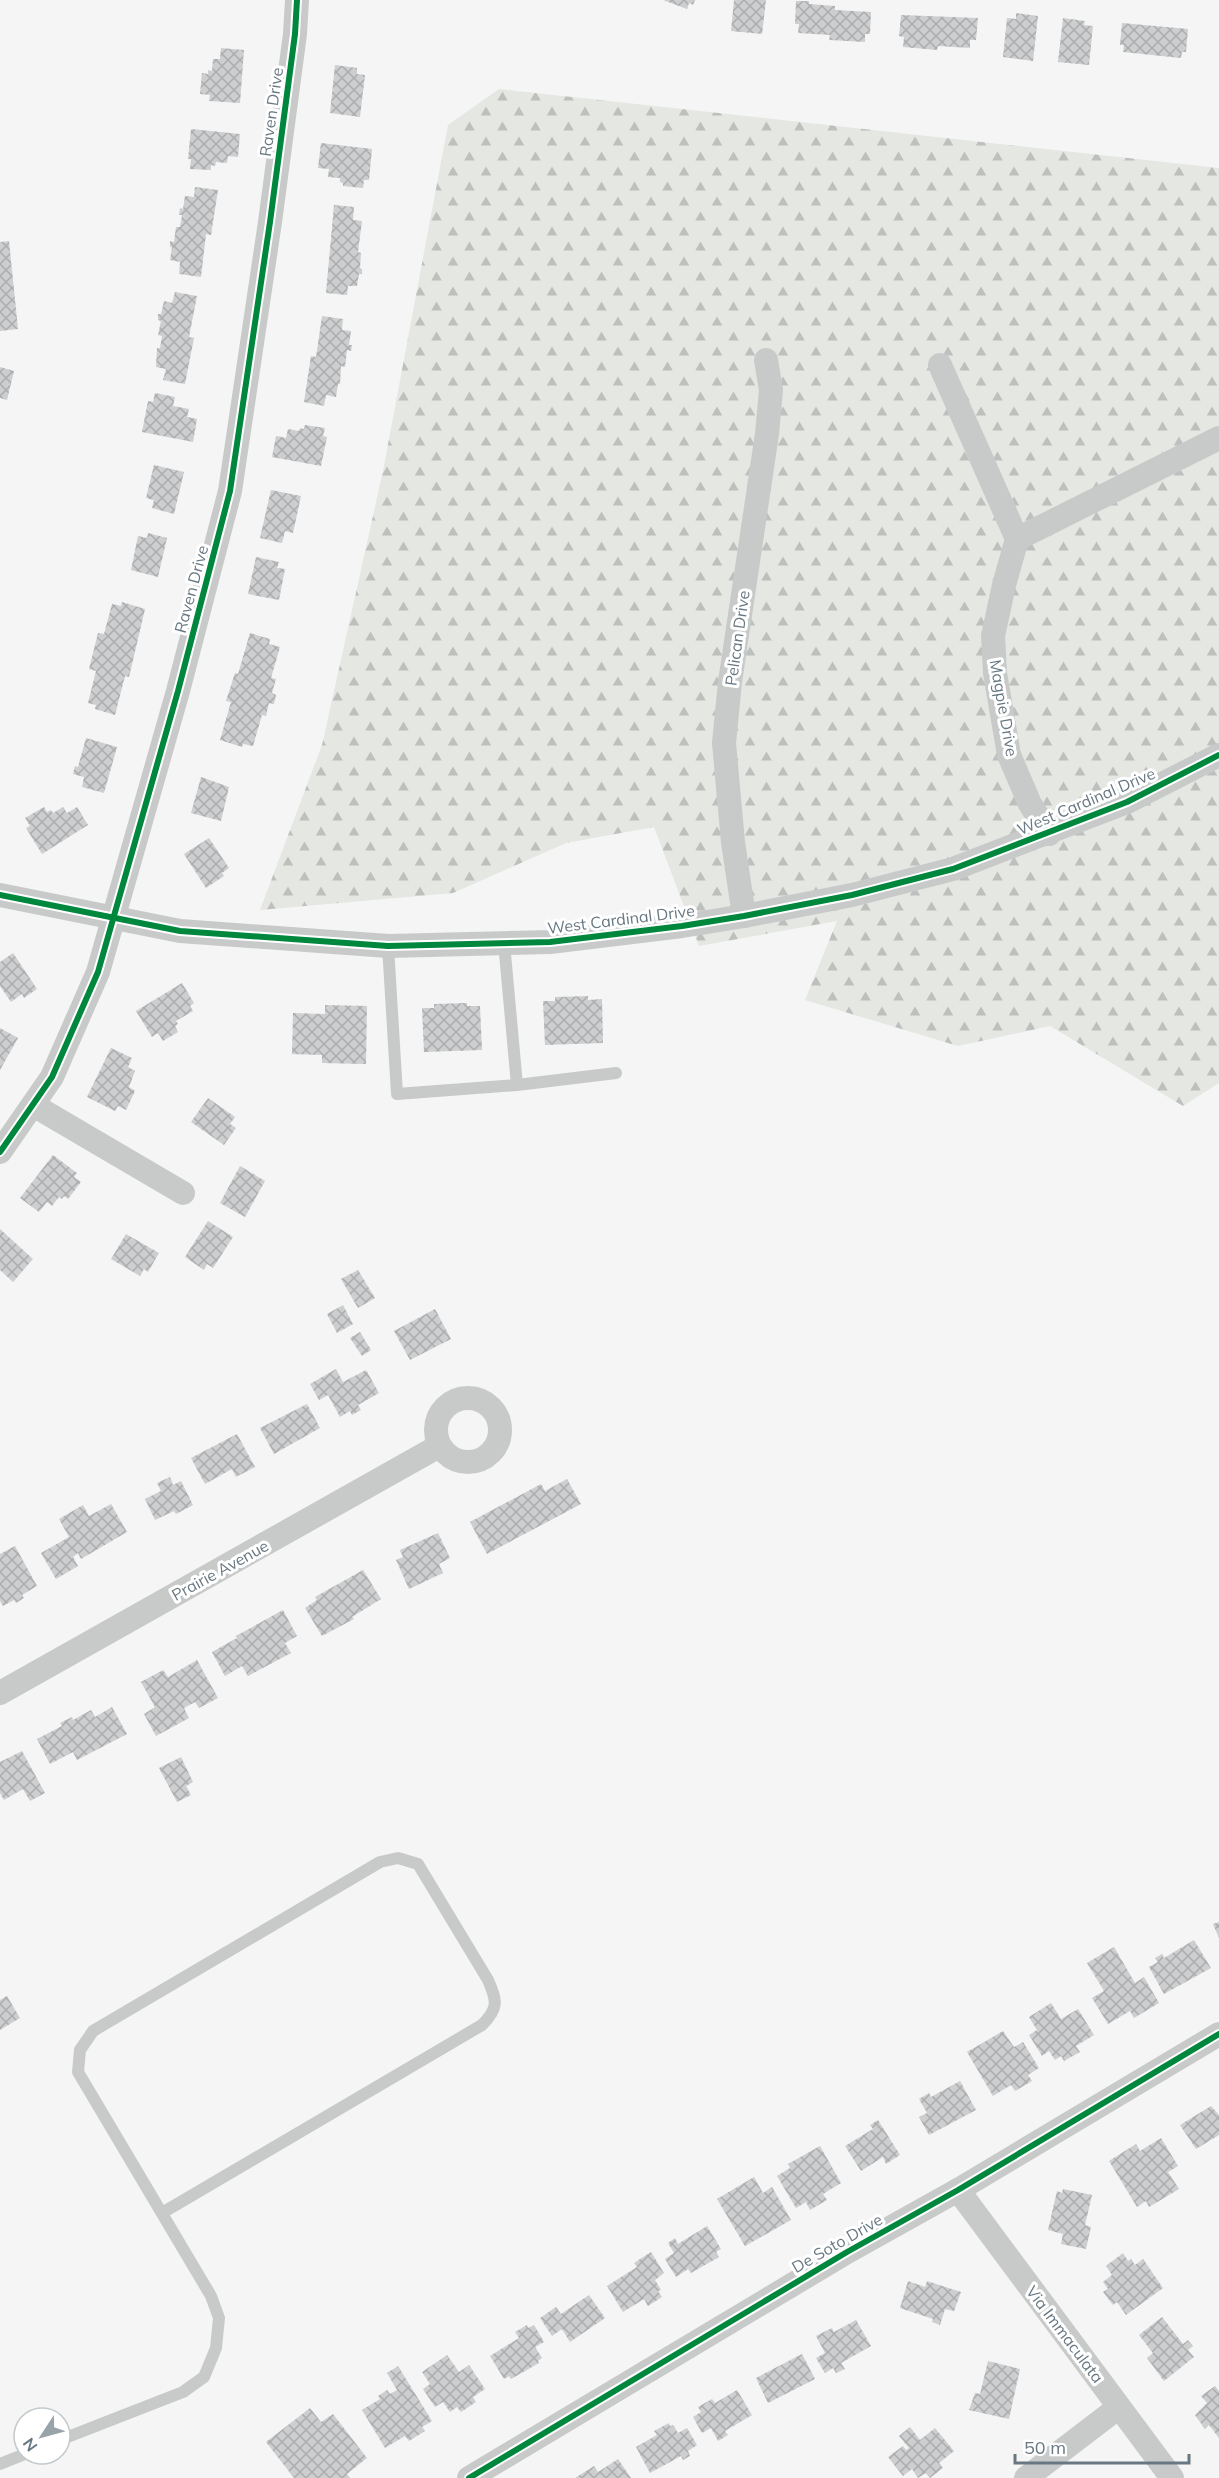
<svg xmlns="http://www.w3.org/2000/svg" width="1219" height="2478" viewBox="0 0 1219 2478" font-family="Mulish,sans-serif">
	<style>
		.forest { fill: url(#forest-firs) }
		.building { fill: url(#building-cross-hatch) }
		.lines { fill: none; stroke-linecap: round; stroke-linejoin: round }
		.service { stroke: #c8caca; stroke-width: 12 }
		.minor { stroke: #c8caca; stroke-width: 24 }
		.cycleway-casing { stroke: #fff; stroke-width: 10 }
		.cycleway { stroke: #00873e; stroke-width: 6 }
		.labels { text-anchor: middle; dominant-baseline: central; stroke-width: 6; stroke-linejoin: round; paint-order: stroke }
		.street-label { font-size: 16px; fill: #687882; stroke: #fff }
	</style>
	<defs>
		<pattern id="forest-firs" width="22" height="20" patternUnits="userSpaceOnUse" patternTransform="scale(1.5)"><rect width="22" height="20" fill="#e4e7e2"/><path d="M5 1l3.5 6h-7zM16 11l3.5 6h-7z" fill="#bdc0bd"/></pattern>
		<pattern id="building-cross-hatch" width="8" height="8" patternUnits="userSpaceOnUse" patternTransform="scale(1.5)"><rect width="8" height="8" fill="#cdcecf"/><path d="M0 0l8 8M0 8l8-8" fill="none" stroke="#aaacad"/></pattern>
	</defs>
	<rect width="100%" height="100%" fill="#f5f5f5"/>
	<!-- forest -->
	<polygon class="forest" points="499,89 1219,168 1219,1083 1183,1106 1050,1026 958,1046 805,1000 837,921 699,946 654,827 566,843 453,893 260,910 322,745 383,471 448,125"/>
	<!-- building -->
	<g class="building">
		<polygon points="663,0 695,0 693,5 689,3 687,9"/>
		<polygon points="734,0 766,0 762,34 731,31"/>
		<polygon points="796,1 809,1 809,4 835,6 835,10 871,12 870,34 865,34 865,42 829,40 830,35 798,33 799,24 795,24"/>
		<polygon points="1016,13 1038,16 1033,61 1003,57 1007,18 1016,19"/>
		<polygon points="901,15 978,18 976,40 970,40 970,48 938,46 937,50 903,47 904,37 899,36"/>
		<polygon points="1063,18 1085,21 1084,25 1093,26 1089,65 1058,62"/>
		<polygon points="1122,23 1188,29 1186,52 1182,52 1181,58 1123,52 1124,45 1120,45"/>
		<polygon points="221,48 244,50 240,103 209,101 210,95 200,94 202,73 208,74 208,70 212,71 213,59 220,59"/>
		<polygon points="335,65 357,68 357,74 365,75 360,117 330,113"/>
		<polygon points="191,129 240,134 238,157 228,156 227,163 216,162 215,166 211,165 211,170 190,169 191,159 188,159"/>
		<polygon points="321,143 372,149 369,180 364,180 363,188 343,186 343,183 340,182 340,178 328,177 329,169 318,168"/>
		<polygon points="195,187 218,190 211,235 206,234 201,277 179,274 180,262 170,260 172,247 170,247 170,241 174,242 176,227 180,227 182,215 179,215 180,208 183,209 185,196 194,197"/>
		<polygon points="334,205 354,207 353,220 362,221 358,252 361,253 360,268 362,269 362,274 359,274 357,286 348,286 347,295 326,293"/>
		<polygon points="9,241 18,329 0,331 0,242"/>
		<polygon points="175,292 197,296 189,337 194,338 185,384 163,380 166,369 156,367 157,348 160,348 162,336 158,335 161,321 158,320 158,314 161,314 164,301 172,303"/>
		<polygon points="322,316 343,319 342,330 351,331 349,345 352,345 351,351 347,350 345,367 341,366 340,384 338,384 336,397 326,395 324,406 304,402 311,356 316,357"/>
		<polygon points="0,367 14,371 7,400 0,398"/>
		<polygon points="155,393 175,397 173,406 189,409 187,417 197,419 193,442 142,432 148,401 153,402"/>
		<polygon points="305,425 325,428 323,436 327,437 321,466 272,457 276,436 286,438 288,429 299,431 300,428 304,429"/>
		<polygon points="154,465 184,472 174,514 152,508 154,500 146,498"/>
		<polygon points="271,490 301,496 293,533 285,531 282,543 260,538"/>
		<polygon points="148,533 167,538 158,577 131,570 138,536 147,538"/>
		<polygon points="256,557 279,562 277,568 285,569 279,600 248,594"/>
		<polygon points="122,602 145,609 129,677 125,676 115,715 95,709 96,705 88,703 96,671 89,669 98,633 104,634 112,604 121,606"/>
		<polygon points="250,633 270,639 269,644 280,647 271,678 276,679 272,693 276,695 274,704 269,703 266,716 262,715 253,746 243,744 242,747 220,740 231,702 226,701 235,673 238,674"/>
		<polygon points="86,738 117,747 104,793 82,787 84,777 73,774 75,766 78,767"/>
		<polygon points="201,777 229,787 221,821 191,813"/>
		<polygon points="44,807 47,812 51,810 53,813 63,807 67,813 77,807 88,825 42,854 26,828 30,826 25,818"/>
		<polygon points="209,838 229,868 222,873 224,876 206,888 184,854"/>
		<polygon points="13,953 37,989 24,998 22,994 11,1002 0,986 0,962"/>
		<polygon points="182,983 194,1003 190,1006 193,1011 176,1021 178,1024 175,1026 178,1032 163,1041 158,1033 152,1037 136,1011"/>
		<polygon points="588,996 588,1000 602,999 603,1043 545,1045 543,1001 555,1001 555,997"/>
		<polygon points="467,1003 467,1006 480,1006 482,1050 424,1052 422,1008 434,1008 434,1004"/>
		<polygon points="325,1005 367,1006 366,1064 322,1063 322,1055 292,1054 293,1013 325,1014"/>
		<polygon points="0,1028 18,1038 0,1070"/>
		<polygon points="111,1048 132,1058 128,1067 135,1071 129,1087 135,1091 126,1110 118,1106 115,1111 87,1097"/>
		<polygon points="208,1098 235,1117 230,1124 236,1128 224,1145 191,1122"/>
		<polygon points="53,1155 77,1173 74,1177 81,1182 68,1199 64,1196 62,1199 59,1197 52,1206 47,1202 39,1212 20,1198"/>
		<polygon points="240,1166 265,1181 245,1217 220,1203"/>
		<polygon points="208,1221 233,1237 213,1268 207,1264 204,1270 185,1257"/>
		<polygon points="0,1229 33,1259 13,1282 0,1270"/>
		<polygon points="126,1234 159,1253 148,1272 144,1269 140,1276 111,1259"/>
		<polygon points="358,1270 375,1298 358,1308 341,1279"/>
		<polygon points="343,1305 353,1324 337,1333 327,1314"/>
		<polygon points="435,1309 451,1339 410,1360 394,1331"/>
		<polygon points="360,1332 371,1350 362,1356 350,1338"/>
		<polygon points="336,1369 343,1382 366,1370 379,1393 358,1405 361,1410 352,1415 350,1411 340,1417 328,1395 319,1400 310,1384"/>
		<polygon points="307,1404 320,1428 274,1454 260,1428"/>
		<polygon points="237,1434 255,1467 236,1477 232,1469 205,1484 191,1458"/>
		<polygon points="170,1477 173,1485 181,1481 193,1505 176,1514 174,1511 155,1520 145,1499 161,1491 157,1483"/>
		<polygon points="567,1479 581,1504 487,1554 470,1522 541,1484 545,1491"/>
		<polygon points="111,1504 127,1532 81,1559 78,1553 73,1557 78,1566 56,1579 41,1553 69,1537 59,1519 83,1505 89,1516"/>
		<polygon points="438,1533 450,1558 439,1564 443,1573 409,1589 396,1560 403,1557 400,1550"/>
		<polygon points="15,1546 37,1586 22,1595 24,1598 16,1603 14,1600 3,1606 0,1601 0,1554"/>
		<polygon points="363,1570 381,1599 352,1617 354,1619 322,1636 305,1608 317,1600 315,1597"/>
		<polygon points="283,1610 297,1636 285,1643 291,1653 248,1676 242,1666 225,1676 212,1652 237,1638 236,1636"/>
		<polygon points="197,1660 218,1698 199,1708 195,1702 184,1708 189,1718 156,1736 144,1714 155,1707 141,1682 163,1670 168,1677"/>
		<polygon points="112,1707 127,1734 77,1760 73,1752 50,1764 37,1739 62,1726 60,1723 72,1717 73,1720 91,1710 95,1717"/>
		<polygon points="22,1751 45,1793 30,1801 23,1789 4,1800 0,1793 0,1762"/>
		<polygon points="181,1757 193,1782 186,1786 191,1795 177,1802 159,1768"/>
		<polygon points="1219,1922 1219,1938 1213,1924"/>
		<polygon points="1194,1940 1211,1968 1164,1994 1149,1967 1158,1962 1155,1958 1162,1954 1164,1958"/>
		<polygon points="1114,1947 1135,1983 1144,1977 1159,2003 1134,2018 1130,2011 1108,2024 1092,1998 1104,1991 1087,1963"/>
		<polygon points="7,1996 20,2018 0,2030 0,2000"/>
		<polygon points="1051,2003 1061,2019 1078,2009 1094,2035 1076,2046 1080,2052 1064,2061 1061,2056 1055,2060 1049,2051 1042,2056 1029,2035 1037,2030 1029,2017"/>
		<polygon points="1003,2031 1014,2047 1023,2042 1039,2068 1028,2075 1032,2081 1015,2091 1011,2085 993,2096 967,2052"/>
		<polygon points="960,2081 976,2110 929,2135 919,2117 927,2113 919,2099 929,2093 931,2097"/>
		<polygon points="1211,2106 1219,2115 1219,2135 1196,2149 1180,2125"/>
		<polygon points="878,2120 900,2155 886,2164 883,2157 861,2171 845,2146 873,2129 870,2125"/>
		<polygon points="1161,2138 1178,2166 1168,2172 1179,2189 1149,2207 1146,2201 1137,2207 1109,2161 1136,2144 1140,2151"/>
		<polygon points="820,2146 841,2183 823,2194 827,2200 810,2210 806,2202 796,2208 777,2176 790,2168 788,2164"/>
		<polygon points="754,2177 763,2193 772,2187 791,2220 745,2246 717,2199"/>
		<polygon points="1063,2189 1092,2195 1085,2225 1091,2227 1086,2249 1061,2244 1063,2234 1048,2230 1057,2191 1062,2193"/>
		<polygon points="707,2226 721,2249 716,2252 719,2257 691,2273 688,2269 676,2277 665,2259 674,2253 668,2243 675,2238 678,2244"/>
		<polygon points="651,2252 664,2273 655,2280 661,2290 658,2291 662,2297 648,2306 644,2299 623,2312 607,2286 637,2267 634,2263"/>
		<polygon points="1123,2253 1128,2261 1131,2259 1135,2265 1143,2259 1163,2288 1126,2315 1117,2302 1113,2305 1103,2292 1108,2289 1103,2282 1112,2275 1106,2266"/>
		<polygon points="908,2281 925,2287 927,2281 961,2292 954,2311 945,2309 940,2325 932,2322 933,2319 900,2308"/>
		<polygon points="589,2295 605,2318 570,2342 562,2329 552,2336 540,2318 556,2307 561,2314"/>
		<polygon points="1162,2317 1183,2344 1188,2340 1193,2346 1188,2350 1194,2357 1164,2381 1147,2358 1153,2353 1139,2335"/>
		<polygon points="856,2320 871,2346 841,2363 845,2369 836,2373 833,2368 825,2373 816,2358 825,2353 816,2336 832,2328 834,2332"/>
		<polygon points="527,2325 528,2328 534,2325 544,2342 535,2347 542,2358 538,2361 539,2363 511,2379 509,2376 504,2379 490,2356 519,2338 515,2332"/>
		<polygon points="802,2354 815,2379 768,2403 756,2378"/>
		<polygon points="447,2355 459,2372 469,2365 485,2389 473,2397 476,2402 461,2412 457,2407 450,2412 443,2402 435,2407 423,2389 430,2384 422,2372"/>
		<polygon points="988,2361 1020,2369 1009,2419 969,2410 975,2393 980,2394"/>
		<polygon points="398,2366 432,2421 422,2427 425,2431 409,2441 405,2436 385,2448 362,2410 380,2399 378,2396 387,2390 390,2394 397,2390 387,2373"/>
		<polygon points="1215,2386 1219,2391 1219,2438 1209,2425 1205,2429 1195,2415 1207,2403 1201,2396"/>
		<polygon points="737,2390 752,2415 725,2431 728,2435 718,2441 711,2428 702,2433 693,2417 701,2412 698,2407 712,2399 715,2403"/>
		<polygon points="310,2408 321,2422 333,2414 367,2458 347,2474 350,2478 294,2478 266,2442"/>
		<polygon points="669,2423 670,2426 673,2425 678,2433 687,2428 697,2445 688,2451 690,2456 683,2460 681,2456 650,2473 636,2447 657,2435 654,2431"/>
		<polygon points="910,2427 920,2440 935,2428 954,2451 939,2463 943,2468 930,2478 926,2473 918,2478 912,2469 903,2476 888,2457 903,2446 906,2450 909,2448 899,2436"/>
		<polygon points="618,2459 631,2478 575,2478 594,2466 598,2472"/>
	</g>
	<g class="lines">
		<!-- service -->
		<g class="service">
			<polyline points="504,943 517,1085"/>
			<polyline points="388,946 397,1094 517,1085 616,1073"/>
			<path d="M60 2440 183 2392 204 2377 216 2348 219 2318 211 2296 78 2072 80 2050 93 2031 380 1862 398 1858 418 1864 488 1980C497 2001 499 2008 482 2025L162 2213"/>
			<polyline points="0,2464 25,2454"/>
		</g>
		<!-- minor -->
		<g class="minor">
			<polyline points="940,365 1017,539"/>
			<polyline points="1049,834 1030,804 1009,755 995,673 993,636 1004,585 1017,539 1219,438"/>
			<polyline points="0,895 180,931 388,946 550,942 682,926 744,916 852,895 953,869 1127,802 1219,755"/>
			<polyline points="744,916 733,842 724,743 730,682 767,434 771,390 766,360"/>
			<polyline points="33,1105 183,1193"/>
			<polyline points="0,1152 52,1077 98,972 178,691 230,491 270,222 295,34 297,0"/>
			<circle cx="468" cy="1430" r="32"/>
			<polyline points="0,1693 439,1446"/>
			<polyline points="958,2190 1172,2478"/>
			<polyline points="469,2478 847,2252 958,2190 1219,2034"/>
			<polyline points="1026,2478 1119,2407"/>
		</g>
		<!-- cycleway casing -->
		<g class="cycleway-casing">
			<g id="cycleway">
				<polyline points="0,895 180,931 388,946 550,942 682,926 744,916 852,895 953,869 1127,802 1219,755"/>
				<polyline points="0,1152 52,1077 98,972 178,691 230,491 270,222 295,34 297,0"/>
				<polyline points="469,2478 847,2252 958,2190 1219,2034"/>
			</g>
		</g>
		<!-- cycleway -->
		<use href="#cycleway" class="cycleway"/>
	</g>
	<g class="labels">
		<!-- street labels -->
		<g class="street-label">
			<text transform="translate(271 112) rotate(-82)">Raven Drive</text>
			<text transform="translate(191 589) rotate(-75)">Raven Drive</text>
			<text transform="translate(737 638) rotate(-82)">Pelican Drive</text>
			<text transform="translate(1004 708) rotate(80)">Magpie Drive</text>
			<text transform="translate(1086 801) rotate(-23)">West Cardinal Drive</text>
			<text transform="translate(621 919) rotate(-7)">West Cardinal Drive</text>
			<text transform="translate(220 1570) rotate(-29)">Prairie Avenue</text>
			<text transform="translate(837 2243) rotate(-30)">De Soto Drive</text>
			<text transform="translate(1065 2334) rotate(53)">Via Immaculata</text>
		</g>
	</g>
	<!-- north arrow -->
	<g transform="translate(42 2436) rotate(234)"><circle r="28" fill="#ffffff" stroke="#c3c9cd" stroke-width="1.5"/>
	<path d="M0-4.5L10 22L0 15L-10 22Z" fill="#99a4aa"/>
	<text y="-9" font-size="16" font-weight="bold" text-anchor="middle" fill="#687882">N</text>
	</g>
	<!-- scale -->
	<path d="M1015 2454v9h174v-9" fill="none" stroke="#687882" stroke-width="3"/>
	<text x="1024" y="2454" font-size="18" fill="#687882" stroke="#ffffff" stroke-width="4.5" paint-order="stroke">50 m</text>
</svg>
